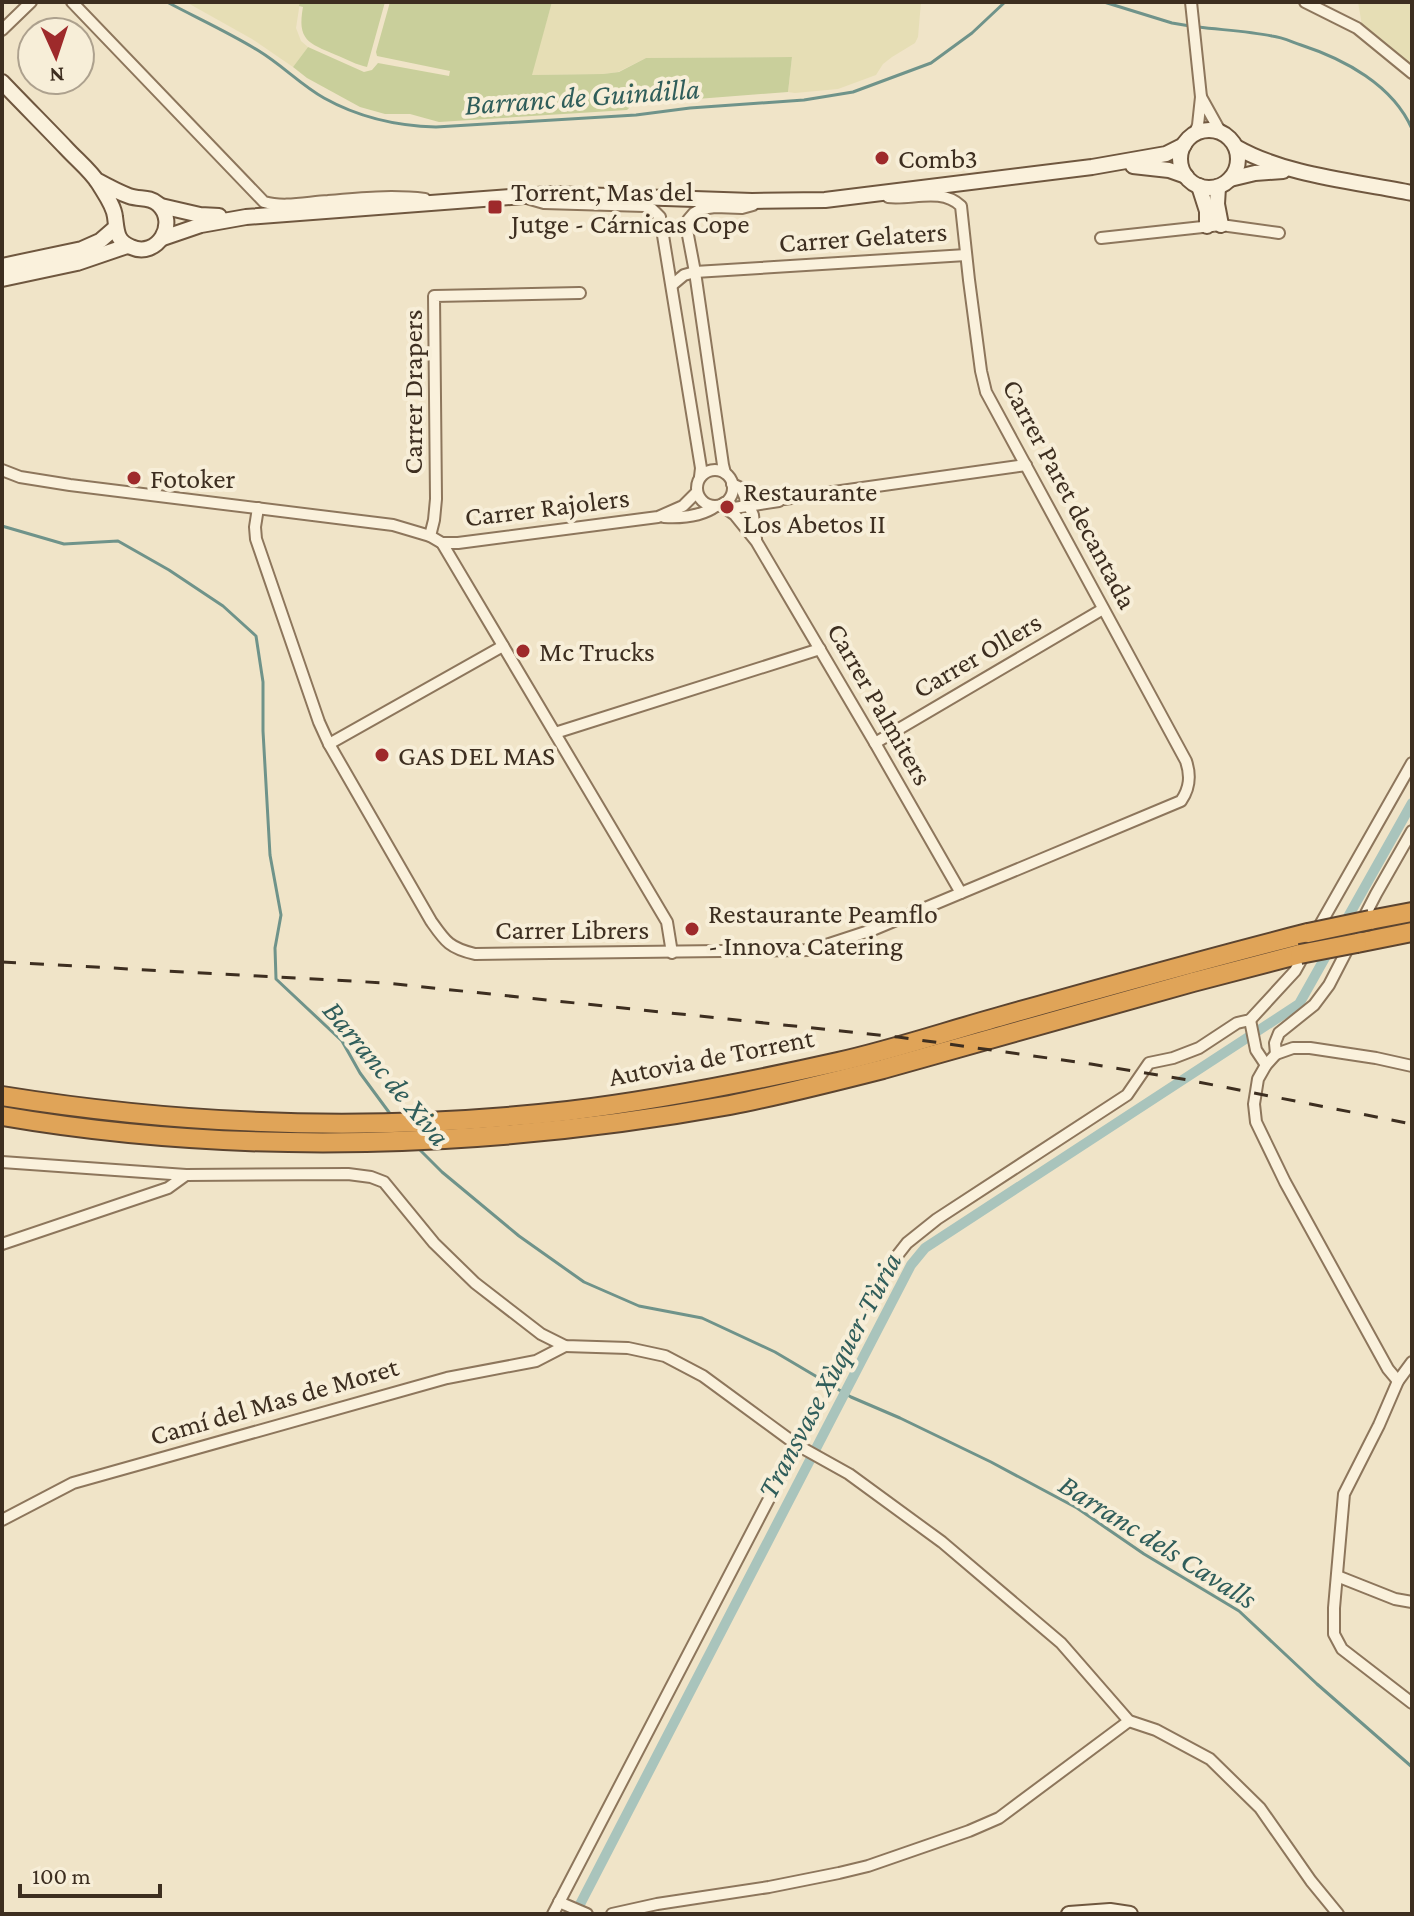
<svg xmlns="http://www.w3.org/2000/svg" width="1414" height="1916" viewBox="0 0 1414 1916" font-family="'Crimson Pro',serif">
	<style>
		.farmland { fill: #e6deb5 }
		.green { fill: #c9cf9b }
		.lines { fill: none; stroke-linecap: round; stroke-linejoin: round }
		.stream { stroke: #6f938a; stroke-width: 3 }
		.canal { stroke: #a9c4bc; stroke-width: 10 }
		.street-casing { stroke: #8d765c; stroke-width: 14 }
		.secondary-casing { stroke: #6f573f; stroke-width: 18 }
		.highway-casing { stroke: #5b4430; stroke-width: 22 }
		.street { stroke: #faf1dc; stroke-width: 10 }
		.secondary { stroke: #faf1dc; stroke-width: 14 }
		.highway { stroke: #e0a458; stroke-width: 18 }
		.rail { stroke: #3d2e20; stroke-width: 3; stroke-dasharray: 14 14; stroke-linecap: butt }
		.highway-bridge-casing { stroke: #5b4430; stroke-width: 22; stroke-linecap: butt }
		.highway-bridge { stroke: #e0a458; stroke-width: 18 }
		.poi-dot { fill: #9e2a2b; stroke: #f7eed8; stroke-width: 3 }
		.labels { text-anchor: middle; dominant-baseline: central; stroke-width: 8; stroke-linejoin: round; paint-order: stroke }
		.poi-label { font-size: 28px; fill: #3d2e20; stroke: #f7eed8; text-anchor: start }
		.street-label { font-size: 28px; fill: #3d2e20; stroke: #f7eed8 }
		.water-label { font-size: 30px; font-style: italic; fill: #2f5d5a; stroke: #f7eed8 }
	</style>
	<rect width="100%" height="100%" fill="#f0e4c8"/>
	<!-- farmland -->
	<g class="farmland">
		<polygon points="186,2 300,2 296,28 301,41 308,47 293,67 252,39"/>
		<polygon points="552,2 556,3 921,2 918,37 915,43 892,57 883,64 876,75 838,89 795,93 788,92 792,57 646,58 618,72 603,74 531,75"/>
		<polygon points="1358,2 1412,2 1412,71 1363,31"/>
	</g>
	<!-- green -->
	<g class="green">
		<path d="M300 2H385L367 67C357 65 346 59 336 55 308 43 297 40 303 7L299 6Z"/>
		<polygon points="390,2 552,2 532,75 603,74 619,72 646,58 792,57 788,92 633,104 627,110 439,122 410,114 385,114 360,107 307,78 293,67 308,47 364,72 372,70 378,63 449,76 450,71 377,56 376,52"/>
	</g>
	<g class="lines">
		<!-- stream -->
		<g class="stream">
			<path d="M167 2C197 18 230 33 259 51 282 65 301 85 324 98 358 117 397 126 436 127L636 115 690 108 804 100 853 92 931 63 972 33 1005 2"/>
			<polyline points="1104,2 1172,23 1190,26"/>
			<path d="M1198 27C1222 30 1247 31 1272 36 1282 37 1292 42 1301 45 1344 59 1393 85 1412 129"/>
			<polyline points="2,526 64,544 118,541 169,570 223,606 256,636 263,682 263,731 270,855 281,915 275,948 276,979 342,1041 360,1073 391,1115"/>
			<polyline points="419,1149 442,1172 519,1236 584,1282 639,1306 702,1318 775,1352 851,1397 900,1418 991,1462 1077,1508 1144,1554 1239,1611 1317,1684 1412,1767"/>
		</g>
		<!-- canal -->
		<polyline class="canal" points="575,1914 911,1265 925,1248 1299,1004 1412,803"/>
		<!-- street casing -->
		<g class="street-casing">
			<g id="street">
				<path d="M72 2 264 202C284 208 308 202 328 201 360 198 393 195 425 199"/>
				<polyline points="1191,2 1201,97"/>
				<polyline points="1305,2 1357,28 1412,73"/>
				<polyline points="2,30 31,2"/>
				<polyline points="1194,135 1198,125 1201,97 1221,133"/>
				<polyline points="530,199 544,203 645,206 652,209 660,217 701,468 700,477"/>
				<polyline points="1101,238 1221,225 1279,233"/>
				<polyline points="672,285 684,275 695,272 966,255"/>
				<polyline points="2,470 20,477 70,485 393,525 430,536 442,543 667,922 672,953"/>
				<circle cx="715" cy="488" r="18"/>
				<polyline points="725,473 723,465 695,272 687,230 688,220 694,213 701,209 715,207 742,208 753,205"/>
				<polyline points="732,484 752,493 784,499 1026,465"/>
				<polyline points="741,488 753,515 756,539"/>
				<polyline points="724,503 734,508 779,501"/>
				<polyline points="721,505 735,515 756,541 875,743 961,893"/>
				<path d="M258 508 255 527 256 539 319 722 329 744 431 921C445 941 449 948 475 954L811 950 875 929 1181 801C1190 788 1191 776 1186 761L986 392 981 371 969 280 961 206C941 187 912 200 888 197"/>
				<path d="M664 517C682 518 701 517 716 506"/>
				<polyline points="430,536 434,520 436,499 434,296 580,293"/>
				<polyline points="442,543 458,543 658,517 683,506 697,492"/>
				<polyline points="555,733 820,649"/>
				<polyline points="875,743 1103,609"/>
				<polyline points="329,744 503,646"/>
				<polyline points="1316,932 1412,763"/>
				<polyline points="1250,1020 1256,1050 1266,1065"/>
				<polyline points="1276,1054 1275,1043 1279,1033 1314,1005 1329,985 1376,894 1412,831"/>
				<polyline points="2,1162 186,1175 348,1174 371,1177 384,1182 434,1243 475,1283 541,1334 565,1346 628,1348 665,1356 703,1376 797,1445 849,1474 942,1542 1061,1643 1129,1721 1156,1730 1210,1759 1260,1808 1311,1881 1338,1914"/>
				<polyline points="2,1244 168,1188 186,1175"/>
				<polyline points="869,1303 889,1266 907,1243 937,1219 1127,1095 1149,1063 1173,1058 1199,1048 1237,1023 1250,1020 1295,971 1305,953"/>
				<polyline points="1412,1362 1398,1381 1379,1425 1344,1494 1334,1608 1334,1634 1342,1649 1412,1703"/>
				<polyline points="1398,1381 1388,1369 1285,1182 1256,1122 1254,1104 1258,1079 1266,1065 1276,1054 1293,1048 1310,1048 1376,1058 1412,1066"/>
				<polyline points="2,1520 73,1483 447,1378 536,1361 565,1346"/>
				<polyline points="1337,1576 1395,1599 1412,1602"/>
				<polyline points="559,1902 587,1914"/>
				<polyline points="553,1914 797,1445"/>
				<polyline points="612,1914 657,1904 769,1887 839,1873 868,1866 969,1831 999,1818 1129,1721"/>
			</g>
		</g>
		<!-- secondary casing -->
		<g class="secondary-casing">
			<g id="secondary">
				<path d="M2 82C23 104 45 126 66 148 77 160 91 171 99 184 105 194 114 206 115 217 117 231 116 241 131 247 157 259 179 223 158 204 149 196 140 200 129 196 118 192 107 186 96 180"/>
				<circle cx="1209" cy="159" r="29"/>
				<path d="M1236 147C1287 176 1354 181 1412 193"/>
				<polyline points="1133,166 1169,170 1186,176"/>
				<polyline points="1230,179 1255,173 1283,171"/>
				<polyline points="1199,186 1207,211 1207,226"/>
				<polyline points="1218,187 1217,204 1221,225"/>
				<polyline points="161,206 200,215 219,216"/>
				<polyline points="163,238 201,225 246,217 550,194 752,201 825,200 1092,167 1166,154 1184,145"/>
				<polyline points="2,266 82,249 100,241 115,228"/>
				<polyline points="2,279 77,263 127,246"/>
				<polyline points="1069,1914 1110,1911 1130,1914"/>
			</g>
		</g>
		<!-- highway casing -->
		<g class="highway-casing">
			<g id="highway">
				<polyline points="1370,920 1412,912"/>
				<polyline points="1357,943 1412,932"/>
				<path d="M2 1096C188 1126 381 1132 568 1111 659 1100 749 1082 838 1062 892 1050 945 1032 999 1017 1102 988 1205 959 1308 933"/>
				<path d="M2 1116C240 1157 493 1148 730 1105 781 1095 832 1082 883 1069L1193 982 1300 954"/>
			</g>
		</g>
		<!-- street -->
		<use href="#street" class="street"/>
		<!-- secondary -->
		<use href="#secondary" class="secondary"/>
		<!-- highway -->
		<use href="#highway" class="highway"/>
		<!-- rail -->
		<polyline class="rail" points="2,962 386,983 898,1037 1091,1064 1188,1080 1412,1124"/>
		<!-- highway-bridge casing -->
		<g class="highway-bridge-casing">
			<g id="highway-bridge">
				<polyline points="1308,933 1370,920"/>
				<polyline points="1300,954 1357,943"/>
			</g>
		</g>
		<!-- highway-bridge -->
		<use href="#highway-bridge" class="highway-bridge"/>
	</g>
	<!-- markers -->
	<g class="poi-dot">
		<circle cx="882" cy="158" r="8"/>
		<rect x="487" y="199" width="16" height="16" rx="4"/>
		<circle cx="134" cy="478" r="8"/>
		<circle cx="727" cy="507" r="8"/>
		<circle cx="523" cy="651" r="8"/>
		<circle cx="382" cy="755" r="8"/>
		<circle cx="692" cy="929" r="8"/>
	</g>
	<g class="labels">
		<!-- poi labels -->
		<g class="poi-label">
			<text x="898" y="158">Comb3</text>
			<text x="511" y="191">Torrent, Mas del<tspan x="511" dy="32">Jutge - Cárnicas Cope</tspan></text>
			<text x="150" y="478">Fotoker</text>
			<text x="743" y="491">Restaurante<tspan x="743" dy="32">Los Abetos II</tspan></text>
			<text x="539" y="651">Mc Trucks</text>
			<text x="398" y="755">GAS DEL MAS</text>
			<text x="708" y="913">Restaurante Peamflo<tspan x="708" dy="32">- Innova Catering</tspan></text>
		</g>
		<!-- street labels -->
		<g class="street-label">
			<text transform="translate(863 237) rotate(-4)">Carrer Gelaters</text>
			<text transform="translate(412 392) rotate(-90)">Carrer Drapers</text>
			<text transform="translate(1070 494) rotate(62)">Carrer Paret decantada</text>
			<text transform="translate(547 507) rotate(-7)">Carrer Rajolers</text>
			<text transform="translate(977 655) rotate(-30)">Carrer Ollers</text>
			<text transform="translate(880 704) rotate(60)">Carrer Palmiters</text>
			<text x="572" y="929">Carrer Librers</text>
			<text transform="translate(711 1057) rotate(-11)">Autovia de Torrent</text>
			<text transform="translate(274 1401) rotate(-16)">Camí del Mas de Moret</text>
		</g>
		<!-- water labels -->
		<g class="water-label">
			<text transform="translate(582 96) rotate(-4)">Barranc de Guindilla</text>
			<text transform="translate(387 1073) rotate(50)">Barranc de Xiva</text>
			<text transform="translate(829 1375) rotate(-62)">Transvase Xùquer-Tùria</text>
			<text transform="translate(1158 1541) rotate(32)">Barranc dels Cavalls</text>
		</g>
	</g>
	<!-- border -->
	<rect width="1414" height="1916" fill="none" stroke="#3d2e20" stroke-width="8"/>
	<!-- north arrow -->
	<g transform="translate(56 56) rotate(177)"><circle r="38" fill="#f7eed8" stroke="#ada18e" stroke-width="2"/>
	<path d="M0-6L14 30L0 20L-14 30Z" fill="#9e2a2b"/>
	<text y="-12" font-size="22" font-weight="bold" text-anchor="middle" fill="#3d2e20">N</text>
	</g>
	<!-- scale -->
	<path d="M20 1884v12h140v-12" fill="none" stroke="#3d2e20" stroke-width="4"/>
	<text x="32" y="1884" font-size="24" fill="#3d2e20" stroke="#f7eed8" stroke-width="6" paint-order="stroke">100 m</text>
</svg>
